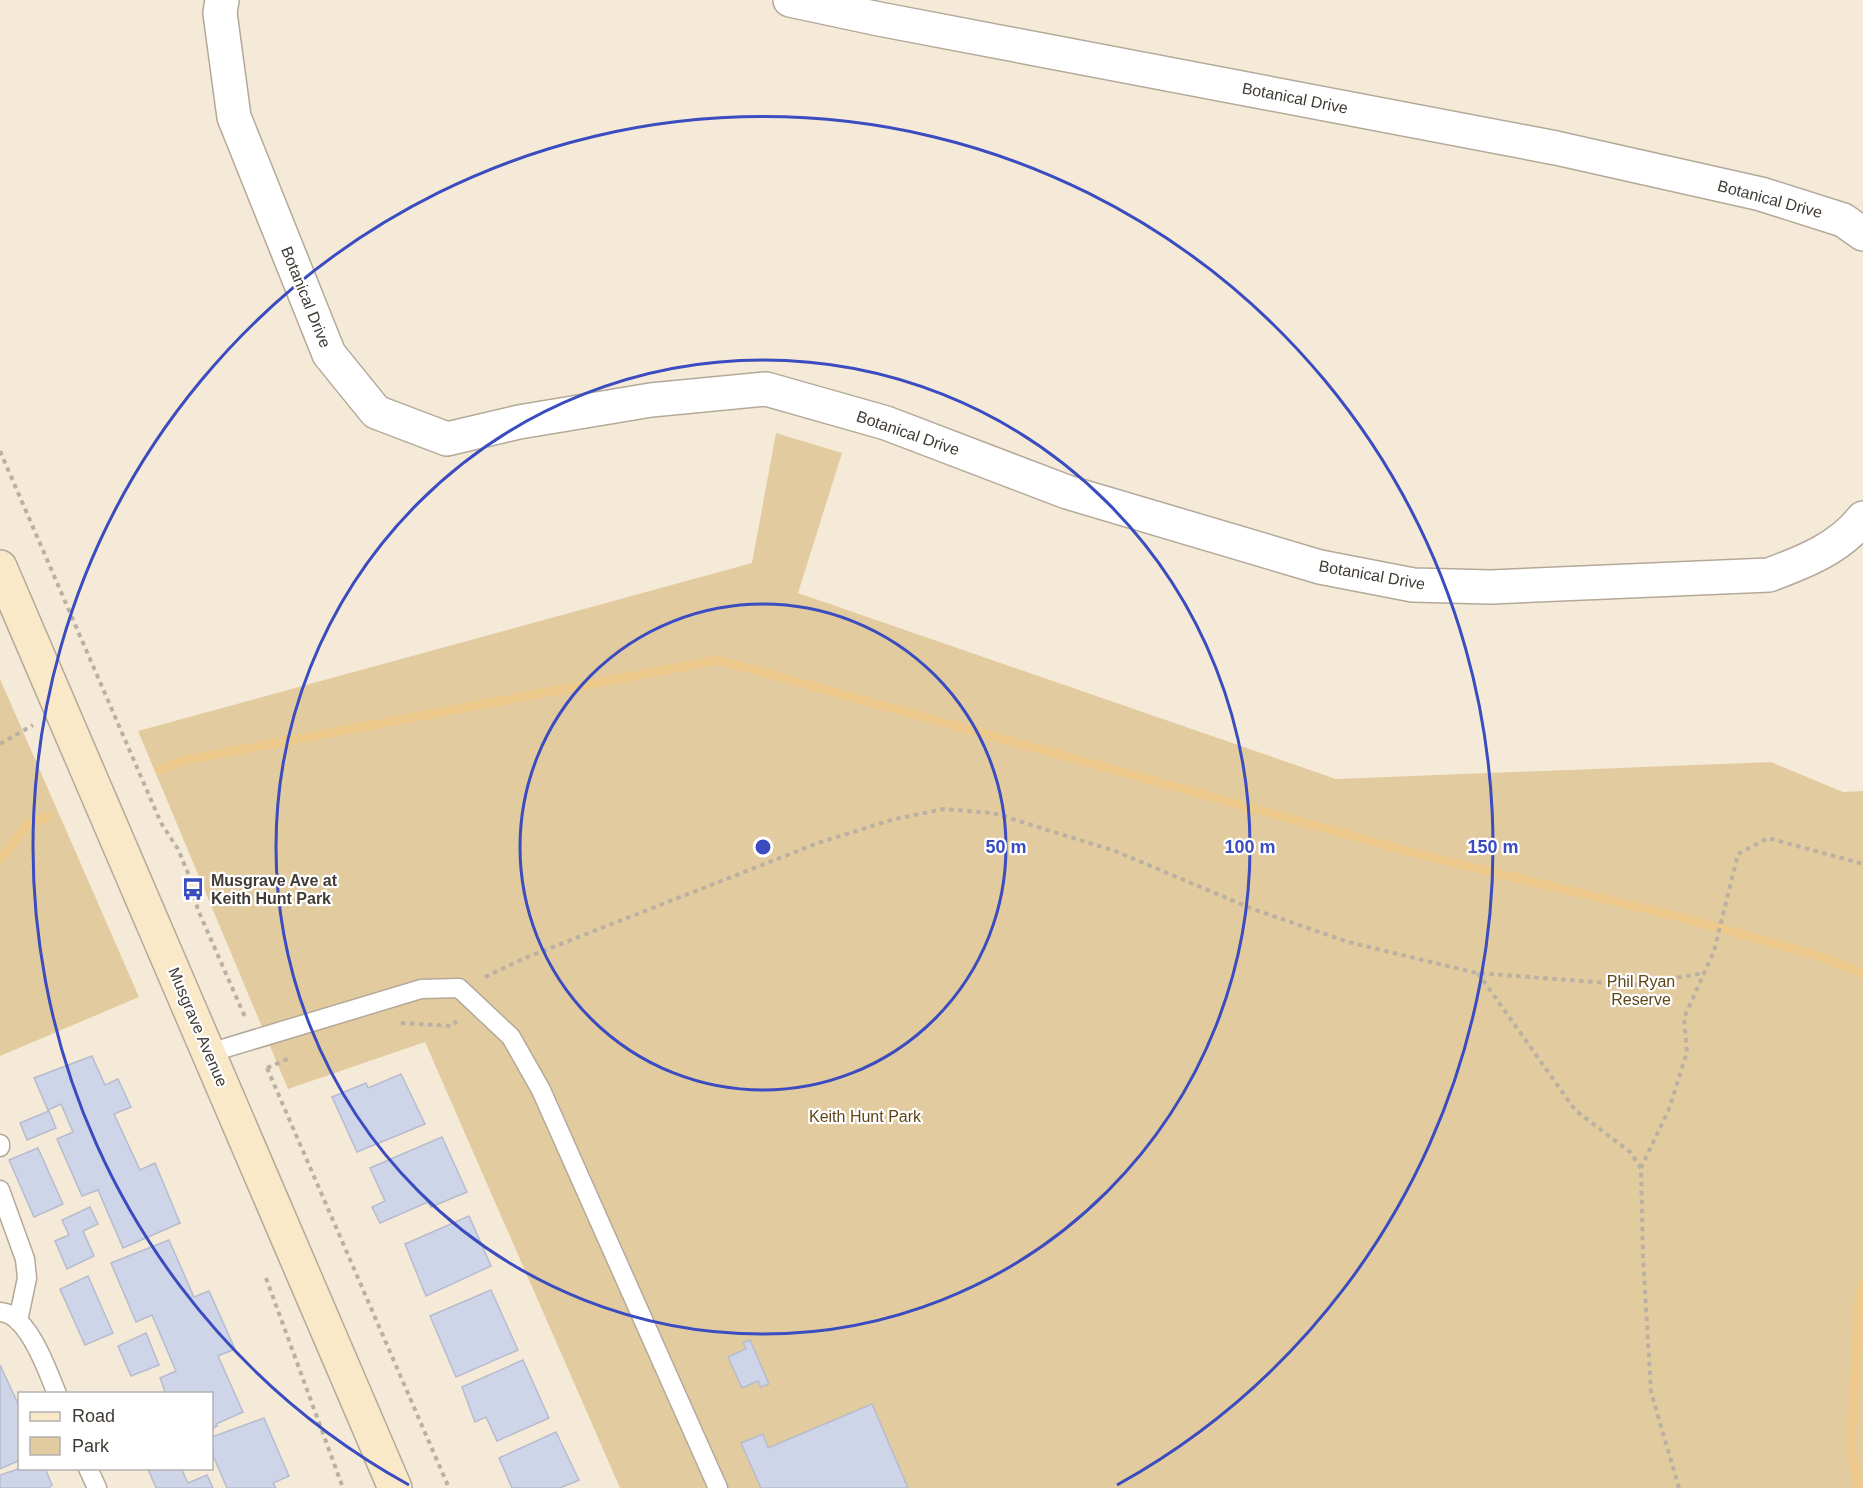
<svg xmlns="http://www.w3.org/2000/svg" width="1863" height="1488" viewBox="0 0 1863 1488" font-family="Arial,sans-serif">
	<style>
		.green { fill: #e3cba0 }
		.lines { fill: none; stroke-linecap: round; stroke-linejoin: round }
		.stream { stroke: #edc98b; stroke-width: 9 }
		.building { fill: #cfd5e8; stroke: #b6bcce; stroke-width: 1.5 }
		.lane-casing { stroke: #b4a999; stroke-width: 21 }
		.street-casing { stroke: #b4a999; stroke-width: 36 }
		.secondary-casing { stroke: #b4a999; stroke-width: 36 }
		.path { stroke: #bab1a3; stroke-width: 4; stroke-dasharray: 4.5 4.5; stroke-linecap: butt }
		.lane { stroke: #fff; stroke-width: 18 }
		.street { stroke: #fff; stroke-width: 33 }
		.secondary { stroke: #fae9c9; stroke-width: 33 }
		.ring { fill: none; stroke: #3a4cbf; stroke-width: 3 }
		.labels { text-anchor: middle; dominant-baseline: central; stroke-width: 4.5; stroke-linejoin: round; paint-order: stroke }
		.street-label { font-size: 16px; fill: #403c35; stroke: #fff }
		.poi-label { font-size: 16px; font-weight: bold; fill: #403c35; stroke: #fff; text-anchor: start }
		.park-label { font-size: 16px; fill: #5f4616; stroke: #fff }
		.centre { fill: #3a4cbf; stroke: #fff; stroke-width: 3 }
		.ring-label { font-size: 18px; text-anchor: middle; font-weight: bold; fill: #3a4cbf; stroke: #fff; stroke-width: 4.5; stroke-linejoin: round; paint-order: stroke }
	</style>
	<rect width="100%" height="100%" fill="#f5ead8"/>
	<!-- green -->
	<g class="green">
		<polygon points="776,433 842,453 798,593 1336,779 1771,762 1843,792 1863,791 1863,1488 620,1488 425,1042 288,1089 138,731 752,563"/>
		<polygon points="0,679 139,997 0,1056"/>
	</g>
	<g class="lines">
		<!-- stream -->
		<g class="stream">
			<polyline points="160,770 180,761 718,660 1414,853 1679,917 1816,955 1863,974"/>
			<polyline points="0,859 29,823 49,816"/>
			<polyline points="1858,1488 1851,1449 1859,1297 1863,1284"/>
		</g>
	</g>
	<!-- building -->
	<g class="building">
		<polygon points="92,1056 105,1085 118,1079 131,1107 114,1114 140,1170 155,1163 180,1223 123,1248 98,1190 82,1196 57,1139 73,1132 61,1104 48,1110 34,1078"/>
		<polygon points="401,1074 425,1124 357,1152 332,1097 366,1083 368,1088"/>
		<polygon points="49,1111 56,1128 27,1140 20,1123"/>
		<polygon points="442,1137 467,1192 431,1207 428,1202 380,1223 372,1207 385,1201 370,1168"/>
		<polygon points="38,1148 63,1204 34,1217 9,1160"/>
		<polygon points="90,1207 98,1224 83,1231 94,1256 67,1269 55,1241 69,1235 62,1220"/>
		<polygon points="469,1216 491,1266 426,1296 405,1244"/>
		<polygon points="169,1240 194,1297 209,1291 235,1349 218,1356 243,1412 216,1424 217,1426 212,1429 212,1394 166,1394 160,1378 176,1371 152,1315 136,1322 111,1263"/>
		<polygon points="88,1276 113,1333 85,1345 60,1289"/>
		<polygon points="491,1290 518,1350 456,1377 430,1316"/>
		<polygon points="146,1333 159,1365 131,1376 118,1346"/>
		<polygon points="750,1340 769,1384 761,1387 758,1381 742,1388 728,1357 746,1349 743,1343"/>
		<polygon points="523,1360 549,1418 497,1441 486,1417 475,1422 462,1387"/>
		<polygon points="0,1365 20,1408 20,1460 0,1469"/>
		<polygon points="872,1404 908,1488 761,1488 741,1443 763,1434 768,1448"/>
		<polygon points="264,1418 289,1476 273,1483 276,1488 227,1488 212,1453 212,1437"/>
		<polygon points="556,1432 579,1480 560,1488 512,1488 499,1458"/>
		<polygon points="21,1468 45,1468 52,1485 49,1488 0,1488 0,1475"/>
		<polygon points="181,1468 188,1483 207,1475 213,1488 156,1488 148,1469"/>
	</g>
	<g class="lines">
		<!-- lane casing -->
		<g class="lane-casing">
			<g id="lane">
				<polyline points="209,1053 421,989 459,988 511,1037 541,1090 718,1488"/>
				<polyline points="0,1144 0,1147"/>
				<polyline points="0,1190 25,1259 27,1278 18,1321"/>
				<path d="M0 1312C28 1313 48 1372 57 1394"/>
				<polyline points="88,1468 97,1488"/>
			</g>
		</g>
		<!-- street casing -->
		<g class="street-casing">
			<g id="street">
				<path d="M222 0 220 13 234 117 329 354 376 412 447 439 519 422 651 400 766 389 886 423 1067 492 1320 567 1413 585 1491 587 1769 575C1804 562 1840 548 1863 518"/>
				<polyline points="790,0 879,19 1556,148 1761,194 1843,220 1863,234"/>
			</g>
		</g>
		<!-- secondary casing -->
		<g class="secondary-casing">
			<polyline id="secondary" points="0,567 395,1488"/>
		</g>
		<!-- path -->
		<g class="path">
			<polyline points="0,451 161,823 178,849 190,878 198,910 245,1017"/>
			<polyline points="0,744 33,725"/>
			<polyline points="1478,973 1575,1110 1630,1152 1641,1168"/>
			<polyline points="485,977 525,958 818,843 891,820 943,809 993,813 1115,851 1253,909 1348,942 1477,973 1634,985 1704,973"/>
			<polyline points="401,1023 452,1026 457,1021"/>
			<polyline points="267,1068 292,1057"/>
			<polyline points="267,1068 449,1488"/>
			<polyline points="266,1278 343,1488"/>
			<polyline points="1679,1488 1651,1392 1643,1257 1641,1168 1669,1109 1687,1052 1684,1018 1714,951 1738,854 1768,838 1863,864"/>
		</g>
		<!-- lane -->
		<use href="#lane" class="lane"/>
		<!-- street -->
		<use href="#street" class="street"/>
		<!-- secondary -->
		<use href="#secondary" class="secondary"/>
	</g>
	<!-- distance rings -->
	<g class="ring">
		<circle cx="763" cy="847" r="243"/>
		<circle cx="763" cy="847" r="487"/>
		<path d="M409 1485A730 730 0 1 1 1117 1485"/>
	</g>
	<!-- icons -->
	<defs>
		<g id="bus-bare" transform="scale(1.8)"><path d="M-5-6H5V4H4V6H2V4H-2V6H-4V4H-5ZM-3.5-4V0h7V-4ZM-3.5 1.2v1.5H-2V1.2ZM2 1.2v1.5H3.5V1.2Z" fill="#3a4cbf" stroke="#fff" stroke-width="2.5" paint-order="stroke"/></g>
	</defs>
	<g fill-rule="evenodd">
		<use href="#bus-bare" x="193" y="889"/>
	</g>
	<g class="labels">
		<!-- street labels -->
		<g class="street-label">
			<text transform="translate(1295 98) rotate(11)">Botanical Drive</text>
			<text transform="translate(1770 199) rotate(15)">Botanical Drive</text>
			<text transform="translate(306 297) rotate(68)">Botanical Drive</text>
			<text transform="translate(908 433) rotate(19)">Botanical Drive</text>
			<text transform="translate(1372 575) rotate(10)">Botanical Drive</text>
			<text transform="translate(198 1027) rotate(67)">Musgrave Avenue</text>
		</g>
		<!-- poi labels -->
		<g class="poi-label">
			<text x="211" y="880">Musgrave Ave at<tspan x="211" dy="18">Keith Hunt Park</tspan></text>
		</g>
		<!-- park labels -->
		<g class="park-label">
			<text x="1641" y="981">Phil Ryan<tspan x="1641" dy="18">Reserve</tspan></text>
			<text x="865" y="1116">Keith Hunt Park</text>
		</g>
	</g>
	<circle cx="763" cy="847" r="9" class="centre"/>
	<g class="ring-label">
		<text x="1006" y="853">50 m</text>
		<text x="1250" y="853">100 m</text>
		<text x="1493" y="853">150 m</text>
	</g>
	<!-- legend -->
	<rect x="18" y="1392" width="195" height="78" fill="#ffffff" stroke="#b3b1ae" stroke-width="1.5"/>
	<rect x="30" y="1412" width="30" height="9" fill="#fae9c9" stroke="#b3b1ae" stroke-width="1.5"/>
	<text x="72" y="1422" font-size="18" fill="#403c35">Road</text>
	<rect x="30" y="1437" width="30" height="18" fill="#e3cba0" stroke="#b3b1ae" stroke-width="1.5"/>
	<text x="72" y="1452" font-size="18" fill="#403c35">Park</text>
</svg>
